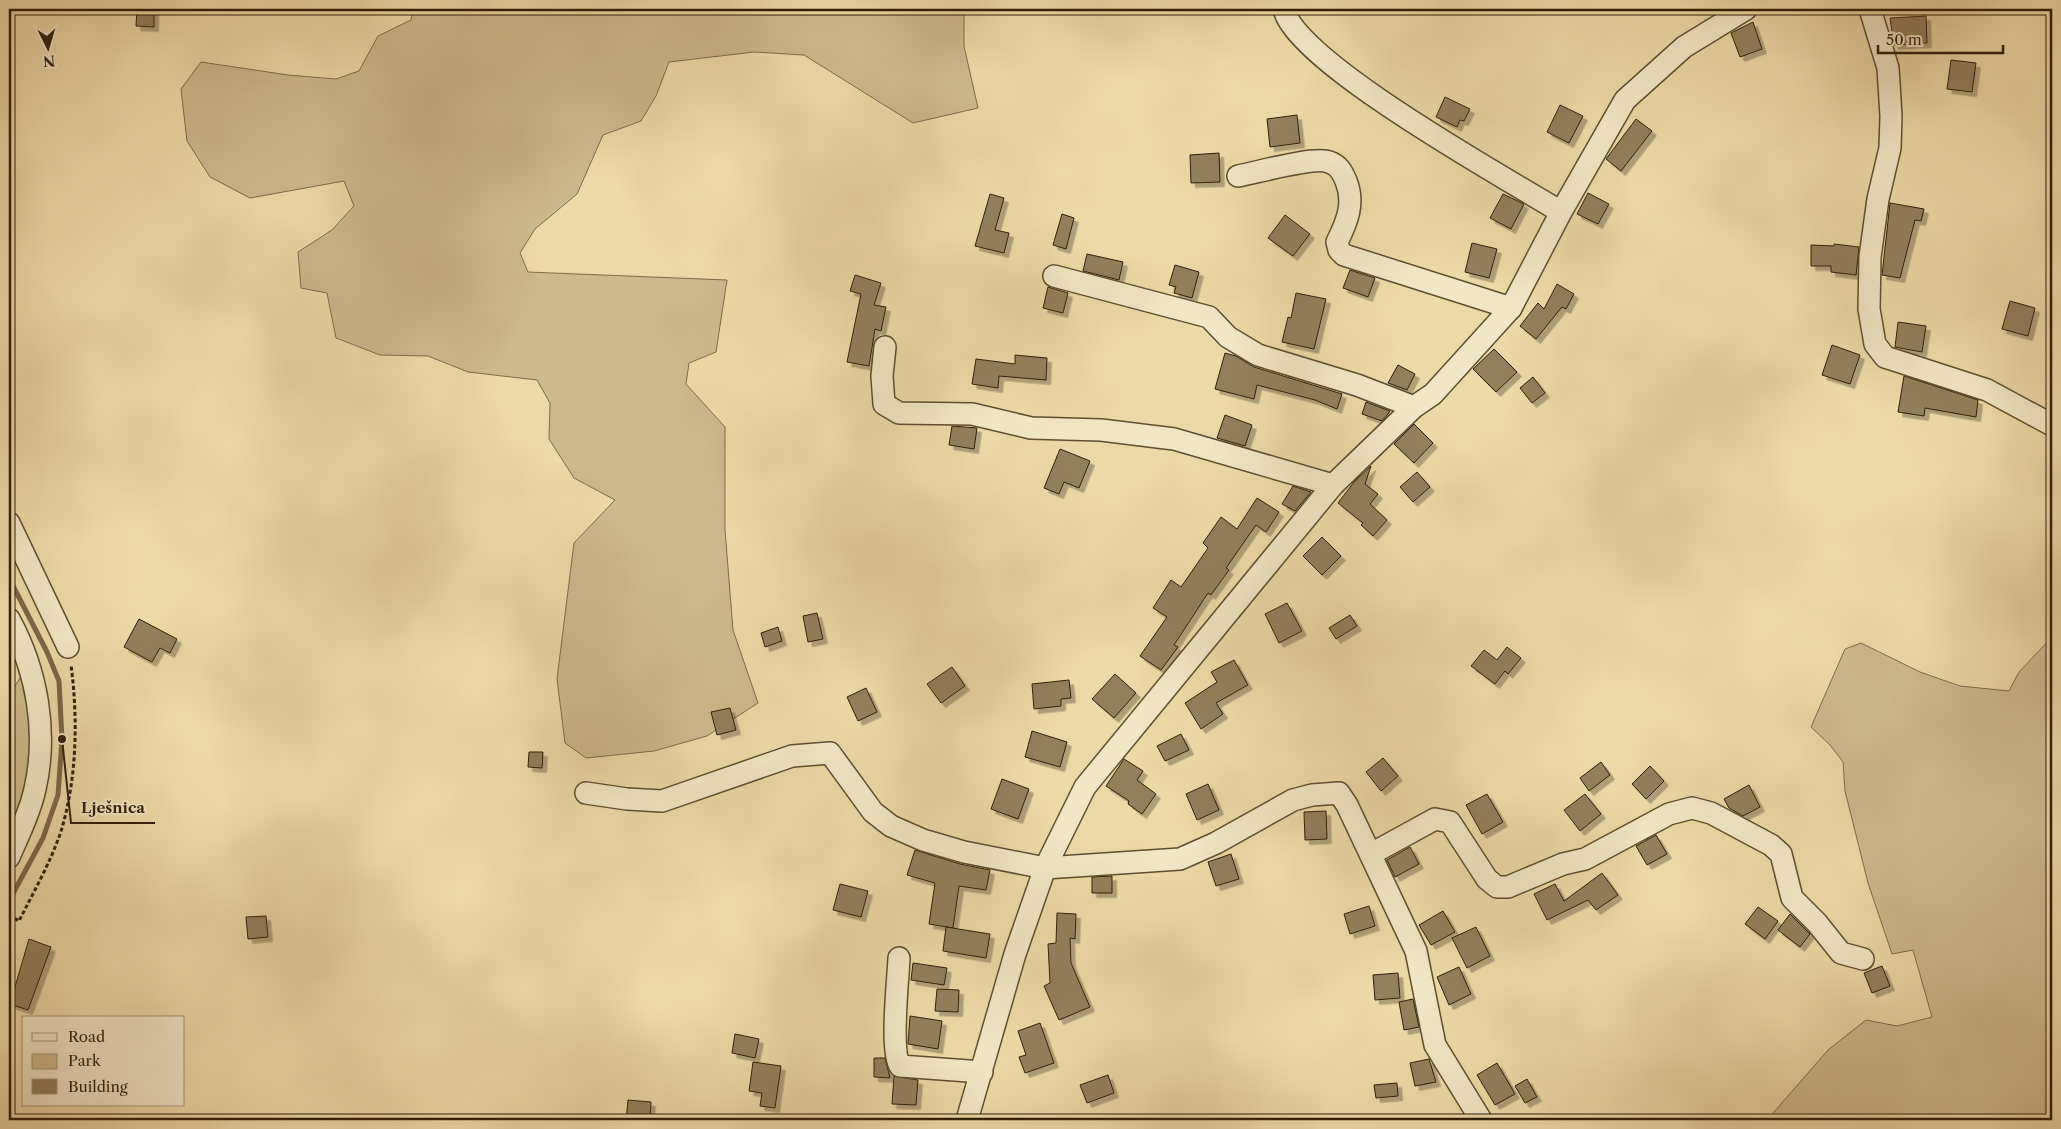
<svg xmlns="http://www.w3.org/2000/svg" width="2061" height="1129" viewBox="0 0 2061 1129" font-family="'Libre Caslon Text',serif">
	<style>
		.green { fill: #cdb98c; stroke: #7e6c4a }
		.lines { fill: none; stroke-linecap: round; stroke-linejoin: round }
		.stream { stroke: #7b6847; stroke-width: 5 }
		.building { fill: #927f5b; stroke: #301e09; filter: url(#shadow) }
		.minor-casing { stroke: #5f4d30; stroke-width: 24 }
		.path { stroke: #301e09; stroke-width: 3; stroke-dasharray: 4 2.5; stroke-linecap: butt }
		.minor { stroke: #f3e6c6; stroke-width: 21 }
		.leader { fill: none; stroke: #301e09; stroke-width: 2 }
		.callout-dot { fill: #301e09; stroke: #f3e6c6; stroke-width: 2 }
		.callout-label { font-size: 15px; text-anchor: middle; font-weight: bold; fill: #301e09; stroke: #f3e6c6; stroke-width: 4; stroke-linejoin: round; paint-order: stroke }
	</style>
	<defs>
		<filter id="shadow"><feDropShadow dx="4.5" dy="4.5" stdDeviation="0" flood-color="#0004"/></filter>
	</defs>
	<rect width="100%" height="100%" fill="#edd9a7"/>
	<filter id="stains"><feTurbulence type="fractalNoise" baseFrequency=".004" numOctaves="4"/><feColorMatrix values="0 0 0 0 .2 0 0 0 0 .09 0 0 0 0 .02 0 0 0 .5 -.17"/></filter>
	<radialGradient id="worn" r=".72"><stop offset=".6" stop-color="#630" stop-opacity="0"/><stop offset="1" stop-color="#630" stop-opacity=".3"/></radialGradient>
	<!-- green -->
	<g class="green">
		<polygon points="413,9 964,9 964,46 978,108 913,123 804,55 754,52 669,62 656,96 641,121 603,135 577,194 535,229 520,253 528,272 727,280 716,352 689,363 686,384 725,427 725,530 733,630 758,703 707,736 654,751 586,758 565,743 557,679 574,543 615,500 574,478 549,439 550,403 537,380 468,372 428,356 380,355 336,338 327,293 301,288 298,252 332,230 354,206 344,181 250,198 210,177 187,141 181,89 201,62 288,75 336,79 359,71 378,36 411,20"/>
		<polygon points="2052,637 2052,1120 1767,1120 1828,1050 1866,1020 1897,1026 1932,1017 1913,950 1892,954 1868,883 1845,791 1843,762 1830,745 1811,727 1845,649 1861,643 1920,672 1960,686 2009,691 2019,672"/>
		<polygon points="23,673 33,738 30,778 9,829 9,696"/>
	</g>
	<g class="lines">
		<!-- stream -->
		<polyline class="stream" points="9,578 47,652 59,681 62,739 58,795 43,838 9,901"/>
	</g>
	<!-- building -->
	<g class="building">
		<polygon points="137,9 154,10 154,27 136,26"/>
		<polygon points="1926,16 1927,43 1894,45 1890,18"/>
		<polygon points="1753,22 1762,49 1740,57 1731,33"/>
		<polygon points="1951,60 1976,63 1972,92 1947,89"/>
		<polygon points="1445,97 1470,109 1464,121 1460,120 1457,127 1436,117"/>
		<polygon points="1560,105 1583,116 1569,143 1547,132"/>
		<polygon points="1297,115 1300,143 1270,147 1267,119"/>
		<polygon points="1636,119 1652,131 1621,171 1606,159"/>
		<polygon points="1219,153 1220,182 1191,183 1190,155"/>
		<polygon points="1588,193 1609,204 1598,224 1577,214"/>
		<polygon points="990,194 1004,198 995,230 1009,233 1004,253 975,246"/>
		<polygon points="1503,194 1524,204 1511,229 1490,218"/>
		<polygon points="1890,203 1924,209 1921,221 1915,220 1900,278 1882,275"/>
		<polygon points="1062,214 1074,218 1066,249 1053,245"/>
		<polygon points="1285,215 1310,234 1293,256 1268,238"/>
		<polygon points="1472,243 1497,249 1489,278 1465,272"/>
		<polygon points="1834,244 1859,247 1856,275 1831,272 1831,266 1811,266 1811,245 1834,246"/>
		<polygon points="1087,254 1123,262 1119,280 1083,271"/>
		<polygon points="1175,265 1199,272 1192,298 1174,293 1176,287 1169,285"/>
		<polygon points="1350,270 1375,278 1368,297 1343,288"/>
		<polygon points="855,275 881,283 874,305 886,307 881,331 875,329 869,366 847,362 861,294 850,291"/>
		<polygon points="1557,284 1574,294 1566,309 1562,307 1536,339 1520,326 1538,303 1544,309"/>
		<polygon points="1048,287 1068,293 1063,313 1043,308"/>
		<polygon points="1296,293 1326,299 1314,349 1282,342 1288,317 1291,318"/>
		<polygon points="2010,301 2035,308 2028,336 2002,329"/>
		<polygon points="1898,322 1926,326 1922,352 1895,347"/>
		<polygon points="1832,345 1860,355 1850,384 1822,375"/>
		<polygon points="1494,349 1517,372 1496,392 1473,369"/>
		<polygon points="1225,353 1236,356 1254,367 1342,394 1337,409 1315,400 1257,385 1254,399 1215,389"/>
		<polygon points="1015,355 1047,358 1046,380 999,376 998,388 972,384 976,359 1015,364"/>
		<polygon points="1398,365 1415,374 1407,390 1388,383"/>
		<polygon points="1904,376 1978,400 1976,417 1925,408 1924,416 1898,412"/>
		<polygon points="1533,377 1545,393 1532,403 1520,388"/>
		<polygon points="1366,402 1390,411 1388,414 1382,421 1362,414"/>
		<polygon points="1225,415 1252,425 1245,446 1217,438"/>
		<polygon points="1414,424 1433,443 1414,463 1394,444"/>
		<polygon points="952,426 977,428 974,449 949,445"/>
		<polygon points="1060,449 1090,461 1079,488 1064,482 1059,494 1044,488"/>
		<polygon points="1371,466 1365,484 1378,494 1370,504 1387,520 1373,536 1361,525 1363,523 1338,503 1354,482"/>
		<polygon points="1417,472 1430,487 1413,502 1400,487"/>
		<polygon points="1293,486 1311,492 1295,511 1282,504"/>
		<polygon points="1257,498 1279,512 1266,532 1256,525 1226,568 1229,570 1211,595 1208,593 1174,645 1178,647 1161,670 1140,656 1167,617 1153,608 1171,580 1181,587 1208,548 1203,543 1221,517 1237,529"/>
		<polygon points="1322,537 1341,556 1322,575 1303,556"/>
		<polygon points="1287,603 1302,631 1279,643 1265,614"/>
		<polygon points="817,613 823,639 808,642 803,616"/>
		<polygon points="1350,615 1357,626 1336,639 1329,628"/>
		<polygon points="139,619 177,639 170,653 160,648 152,662 124,647"/>
		<polygon points="778,627 782,641 765,647 761,633"/>
		<polygon points="1507,647 1521,658 1508,674 1505,671 1495,684 1471,666 1484,650 1497,660"/>
		<polygon points="1234,660 1248,685 1216,703 1223,714 1201,729 1185,703 1217,682 1211,672"/>
		<polygon points="952,667 965,686 941,703 927,684"/>
		<polygon points="1115,674 1136,693 1114,718 1092,699"/>
		<polygon points="1069,680 1071,698 1061,699 1061,706 1034,709 1032,684"/>
		<polygon points="866,688 877,712 858,721 847,697"/>
		<polygon points="730,708 736,730 717,735 711,712"/>
		<polygon points="1032,731 1067,742 1060,767 1025,757"/>
		<polygon points="1181,734 1189,750 1165,761 1157,746"/>
		<polygon points="529,752 543,752 542,768 528,767"/>
		<polygon points="1383,758 1398,776 1381,791 1366,772"/>
		<polygon points="1124,759 1143,771 1137,780 1156,794 1142,814 1128,804 1129,801 1106,786"/>
		<polygon points="1601,762 1610,775 1589,791 1580,778"/>
		<polygon points="1650,766 1664,781 1646,799 1632,784"/>
		<polygon points="1002,779 1029,789 1018,819 991,809"/>
		<polygon points="1208,784 1219,810 1197,820 1186,794"/>
		<polygon points="1749,785 1760,807 1743,816 1729,808 1724,799"/>
		<polygon points="1487,794 1503,822 1482,834 1466,805"/>
		<polygon points="1585,794 1601,814 1580,831 1564,810"/>
		<polygon points="1326,811 1327,839 1305,840 1304,812"/>
		<polygon points="1656,835 1667,854 1647,865 1636,846"/>
		<polygon points="1410,847 1419,864 1395,877 1387,860"/>
		<polygon points="915,850 960,864 990,870 986,890 959,886 953,928 929,924 935,883 907,875"/>
		<polygon points="1231,854 1239,879 1216,886 1208,862"/>
		<polygon points="1602,873 1618,895 1596,910 1588,900 1547,920 1534,894 1555,884 1564,901"/>
		<polygon points="1112,876 1112,893 1092,893 1092,877"/>
		<polygon points="840,884 868,891 861,917 833,910"/>
		<polygon points="1369,906 1375,926 1350,934 1344,914"/>
		<polygon points="1758,907 1778,921 1765,939 1745,924"/>
		<polygon points="1443,911 1455,932 1431,945 1419,925"/>
		<polygon points="1057,913 1076,914 1075,939 1070,938 1071,963 1090,1007 1059,1020 1044,986 1050,983 1048,944 1056,943"/>
		<polygon points="1790,914 1810,934 1800,947 1778,930"/>
		<polygon points="266,916 268,937 248,939 246,917"/>
		<polygon points="946,927 990,934 986,958 943,951"/>
		<polygon points="1476,927 1490,956 1467,968 1452,938"/>
		<polygon points="29,939 51,947 28,1010 10,1004"/>
		<polygon points="913,963 947,968 944,985 911,980"/>
		<polygon points="1882,966 1890,986 1872,993 1864,973"/>
		<polygon points="1459,967 1471,994 1449,1005 1437,977"/>
		<polygon points="1398,973 1400,998 1375,1000 1373,975"/>
		<polygon points="937,989 959,990 958,1012 935,1011"/>
		<polygon points="1413,999 1419,1027 1404,1030 1399,1002"/>
		<polygon points="910,1016 942,1021 938,1049 908,1044"/>
		<polygon points="1040,1023 1054,1063 1025,1073 1019,1057 1026,1055 1018,1031"/>
		<polygon points="735,1034 759,1039 755,1058 732,1053"/>
		<polygon points="874,1058 885,1058 890,1078 874,1077"/>
		<polygon points="1429,1059 1436,1082 1415,1086 1410,1063"/>
		<polygon points="753,1062 781,1066 775,1108 760,1106 762,1093 749,1091"/>
		<polygon points="1497,1063 1515,1094 1495,1105 1477,1075"/>
		<polygon points="1108,1075 1114,1093 1087,1103 1080,1085"/>
		<polygon points="894,1076 918,1080 916,1105 892,1104"/>
		<polygon points="1527,1079 1537,1097 1525,1103 1515,1086"/>
		<polygon points="1397,1083 1398,1096 1376,1098 1374,1085"/>
		<polygon points="628,1100 651,1102 650,1120 626,1120"/>
	</g>
	<g class="lines">
		<!-- minor casing -->
		<g class="minor-casing">
			<g id="minor">
				<path d="M1284 9C1294 61 1509 180 1561 212"/>
				<polyline points="1870,9 1888,68 1891,116 1890,148 1878,199 1870,257 1869,309 1875,344 1885,357 1987,390 2052,425"/>
				<path d="M1238 176C1255 173 1315 156 1329 162 1338 165 1342 171 1346 181 1355 203 1347 222 1337 242L1339 250 1344 255 1511 308"/>
				<polyline points="1054,276 1209,317 1228,337 1258,355 1357,385 1414,407"/>
				<polyline points="885,347 882,376 884,404 899,413 972,414 1031,428 1101,430 1174,439 1333,485"/>
				<polyline points="9,523 68,647"/>
				<path d="M9 619C37 670 48 732 35 789 30 813 18 836 9 857"/>
				<polyline points="586,793 627,799 662,801 792,756 830,753 873,812 891,826 923,840 964,852 1045,868 1180,859 1216,843 1293,800 1312,795 1339,793 1347,805 1416,951 1435,1045 1481,1120"/>
				<polyline points="1371,854 1435,819 1450,822 1487,879 1497,887 1508,887 1563,864 1585,859 1669,814 1692,808 1711,813 1771,845 1781,854 1792,898 1817,923 1841,953 1863,959"/>
				<path d="M899 958C898 981 890 1050 900 1066L982 1072"/>
				<polyline points="967,1120 1015,954 1045,868 1085,787 1333,485 1414,407 1433,394 1511,308 1561,212 1625,100 1684,47 1746,9"/>
			</g>
		</g>
		<!-- path -->
		<path class="path" d="M9 915 19 921C34 891 52 860 62 828 77 776 78 718 71 665"/>
		<!-- minor -->
		<use href="#minor" class="minor"/>
	</g>
	<!-- callouts -->
	<path class="leader" d="M62 739L71 823H155"/>
	<circle class="callout-dot" cx="62" cy="739" r="5"/>
	<g class="callout-label">
		<text x="113" y="813">Lješnica</text>
	</g>
	<!-- margin -->
	<rect width="2061" height="1129" fill="none" stroke="#edd9a7" stroke-width="30"/>
	<rect x="10" y="10" width="2041" height="1109" fill="none" stroke="#301e09" stroke-width="2.5"/>
	<rect x="15" y="15" width="2031" height="1099" fill="none" stroke="#301e09"/>
	<!-- legend -->
	<rect x="22" y="1016" width="162" height="90" fill="#f3e6c6" stroke="#a5967a"/>
	<rect x="32" y="1033" width="25" height="8" fill="#f3e6c6" stroke="#a5967a"/>
	<text x="68" y="1042" font-size="15" fill="#301e09">Road</text>
	<rect x="32" y="1054" width="25" height="15" fill="#cdb98c" stroke="#a5967a"/>
	<text x="68" y="1066" font-size="15" fill="#301e09">Park</text>
	<rect x="32" y="1079" width="25" height="15" fill="#927f5b" stroke="#a5967a"/>
	<text x="68" y="1092" font-size="15" fill="#301e09">Building</text>
	<!-- north arrow -->
	<g transform="translate(48 48) rotate(175)" stroke="#f3e6c6" stroke-width="4" paint-order="stroke">
	<path d="M0-4L9 19L0 12L-9 19Z" fill="#301e09"/>
	<text y="-8" font-size="14" font-weight="bold" text-anchor="middle" fill="#301e09">N</text>
	</g>
	<!-- scale -->
	<path d="M1878 45v8h125v-8" fill="none" stroke="#301e09" stroke-width="2.5"/>
	<text x="1886" y="45" font-size="15" fill="#301e09" stroke="#f3e6c6" stroke-width="4" paint-order="stroke">50 m</text>
	<rect width="100%" height="100%" filter="url(#stains)"/>
	<rect width="100%" height="100%" fill="url(#worn)"/>
</svg>
